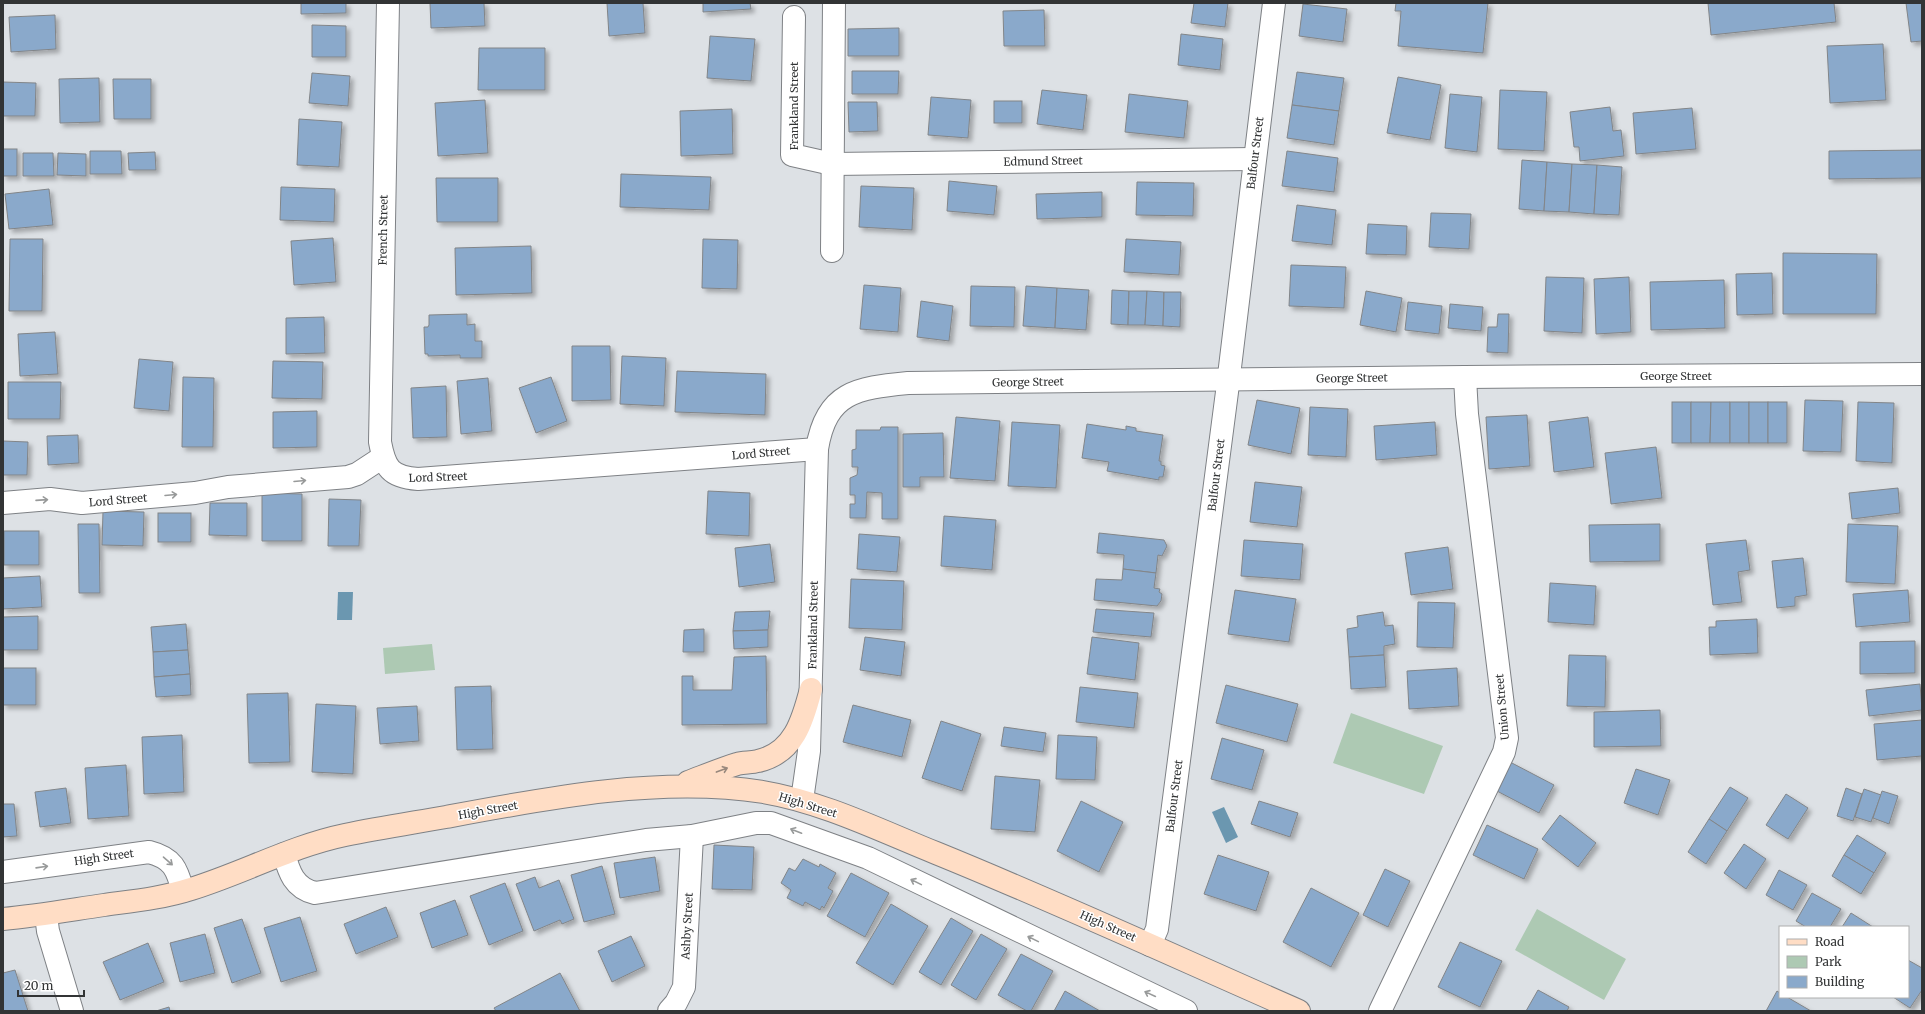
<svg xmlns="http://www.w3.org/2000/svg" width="1925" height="1014" viewBox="0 0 1925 1014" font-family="Merriweather,serif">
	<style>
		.green { fill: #adc9b3 }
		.water { fill: #6b97b0 }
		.building { fill: #8aa9cb; stroke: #828588; filter: url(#shadow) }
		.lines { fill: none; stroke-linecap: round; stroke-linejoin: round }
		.street-casing { stroke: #7e8185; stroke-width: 24 }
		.secondary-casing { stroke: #7e8185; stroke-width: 24 }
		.street { stroke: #fff; stroke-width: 22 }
		.secondary { stroke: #ffddc5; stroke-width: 22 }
		.oneway { stroke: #989a9a }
		.oneway2 { stroke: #98887d }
		.labels { text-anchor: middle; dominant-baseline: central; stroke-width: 3; stroke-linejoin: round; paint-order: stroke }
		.street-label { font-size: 11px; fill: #323435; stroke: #fff }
	</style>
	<defs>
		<filter id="shadow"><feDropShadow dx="3.5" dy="3.5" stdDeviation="2" flood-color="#0004"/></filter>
	</defs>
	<rect width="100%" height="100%" fill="#dde1e5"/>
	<!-- green -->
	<g class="green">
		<polygon points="432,644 435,670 385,674 383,648"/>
		<polygon points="1351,713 1443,746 1424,794 1333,763"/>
		<polygon points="1537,909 1626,959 1604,1000 1515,950"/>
	</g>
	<!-- water -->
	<g class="water">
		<polygon points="338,592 353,592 352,620 337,620"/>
		<polygon points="1224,807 1238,837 1226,843 1212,812"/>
	</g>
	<!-- building -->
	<g class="building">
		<polygon points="301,3 346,3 346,13 301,14"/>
		<polygon points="430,3 484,3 485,26 431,28"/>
		<polygon points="607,3 643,3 645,33 609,36"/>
		<polygon points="703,3 750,3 751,9 703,12"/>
		<polygon points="1194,3 1228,3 1225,27 1191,23"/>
		<polygon points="1396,3 1488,3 1483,53 1398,46 1401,11 1395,11"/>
		<polygon points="1708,3 1834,3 1836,22 1711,35"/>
		<polygon points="1906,3 1922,3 1922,41 1911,42"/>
		<polygon points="1303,4 1347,9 1343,42 1299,36"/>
		<polygon points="1044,10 1045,46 1004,46 1003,11"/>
		<polygon points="55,15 56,49 11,52 9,17"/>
		<polygon points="312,25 346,26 346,57 312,57"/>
		<polygon points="899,28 899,56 848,56 848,29"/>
		<polygon points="1181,34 1223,39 1220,70 1178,65"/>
		<polygon points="710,36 755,39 751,81 707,78"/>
		<polygon points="1883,44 1886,100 1830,103 1827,46"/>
		<polygon points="479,48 545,48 545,90 478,90"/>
		<polygon points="852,71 899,71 898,94 852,94"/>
		<polygon points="1297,72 1344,78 1339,111 1292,105"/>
		<polygon points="312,73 350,76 348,106 309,103"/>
		<polygon points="1398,77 1441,85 1430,140 1387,133"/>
		<polygon points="99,78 100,122 60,123 59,79"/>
		<polygon points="113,79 151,79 151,119 114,119"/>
		<polygon points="3,82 36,83 35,116 3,116"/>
		<polygon points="1042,90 1087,95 1083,130 1037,124"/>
		<polygon points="1500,90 1547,92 1544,151 1498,149"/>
		<polygon points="1129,94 1188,101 1184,138 1125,132"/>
		<polygon points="1450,94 1482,97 1477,152 1445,148"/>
		<polygon points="931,97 971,100 968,138 928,135"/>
		<polygon points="485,100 488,153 438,156 435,103"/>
		<rect x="994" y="101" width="28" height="22"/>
		<polygon points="848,102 877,102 878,131 849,132"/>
		<polygon points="1292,105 1339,111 1334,145 1287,138"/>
		<polygon points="1610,107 1613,131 1621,130 1624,156 1580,161 1579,147 1574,147 1570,112"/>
		<polygon points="1692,108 1696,149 1636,154 1633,113"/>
		<polygon points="732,109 733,154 681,156 680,111"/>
		<polygon points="299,119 342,122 339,167 297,165"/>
		<rect x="3" y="149" width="14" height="27"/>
		<polygon points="1922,150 1922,178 1829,179 1829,151"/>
		<polygon points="90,151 121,151 122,174 90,174"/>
		<polygon points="1287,151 1338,158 1334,192 1282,186"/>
		<polygon points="155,152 156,170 129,170 128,153"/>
		<polygon points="23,153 53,153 54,176 23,176"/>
		<polygon points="58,153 86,154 86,176 57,175"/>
		<polygon points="1522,160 1547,162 1544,211 1519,209"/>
		<polygon points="1547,162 1572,164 1569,212 1544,211"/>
		<polygon points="1572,164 1597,165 1594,214 1569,212"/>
		<polygon points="1597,165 1622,167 1619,215 1594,214"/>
		<polygon points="621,174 711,177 709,210 620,207"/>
		<polygon points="436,178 498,178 498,222 437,222"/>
		<polygon points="949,181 997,186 994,215 947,211"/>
		<polygon points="1137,182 1194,183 1193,216 1136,215"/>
		<polygon points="861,186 914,188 912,230 859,227"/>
		<polygon points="281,187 335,189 334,222 280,220"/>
		<polygon points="49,189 53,225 9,229 5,194"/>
		<polygon points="1102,192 1102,217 1037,219 1036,194"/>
		<polygon points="1297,205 1336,210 1332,245 1292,241"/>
		<polygon points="1431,213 1471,214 1469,249 1429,247"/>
		<polygon points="1368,224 1407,226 1406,255 1366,254"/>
		<polygon points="333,238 336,282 294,285 291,241"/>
		<polygon points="10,239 43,239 42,311 9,311"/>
		<polygon points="703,239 738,240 737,289 702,288"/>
		<polygon points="1126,239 1181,242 1179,275 1124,272"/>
		<polygon points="531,246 532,293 456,295 455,248"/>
		<polygon points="1783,253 1877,254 1876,314 1783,314"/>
		<polygon points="1291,265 1346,267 1344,308 1289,306"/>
		<polygon points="1772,273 1773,314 1737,315 1736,274"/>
		<polygon points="1546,277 1584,278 1582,333 1544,331"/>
		<polygon points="1629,277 1631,332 1596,334 1594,279"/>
		<polygon points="1724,280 1725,328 1651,330 1650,282"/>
		<polygon points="864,285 901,288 898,332 860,329"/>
		<polygon points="971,286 1015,287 1014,327 970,326"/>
		<polygon points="1026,286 1057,288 1055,328 1023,326"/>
		<polygon points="1057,288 1089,290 1086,330 1055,328"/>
		<polygon points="1112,290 1129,291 1128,325 1111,324"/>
		<polygon points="1129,291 1147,291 1145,325 1128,325"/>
		<polygon points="1147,291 1164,292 1163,326 1145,325"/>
		<polygon points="1366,291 1402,298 1396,332 1360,325"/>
		<polygon points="1164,292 1181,292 1180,327 1163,326"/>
		<polygon points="921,301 953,306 949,341 917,337"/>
		<polygon points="1408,302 1442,306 1439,334 1405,330"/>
		<polygon points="1450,304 1483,307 1481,331 1448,328"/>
		<polygon points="467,314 467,325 475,324 475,341 482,341 482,358 460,358 460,355 428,356 428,354 425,354 424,327 428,327 429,325 429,315"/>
		<polygon points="1498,314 1509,314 1508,353 1487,352 1488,327 1497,327"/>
		<polygon points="324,317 325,353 286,354 286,318"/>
		<polygon points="55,332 58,374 20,376 18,334"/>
		<polygon points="572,346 610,346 611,400 572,401"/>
		<polygon points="622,356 666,358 664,406 620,404"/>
		<polygon points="139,359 173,362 169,411 134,408"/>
		<polygon points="273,361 323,362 322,399 272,398"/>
		<polygon points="677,371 766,374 765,415 675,412"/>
		<polygon points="183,377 214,378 213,447 182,447"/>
		<polygon points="551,377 567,421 536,433 519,388"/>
		<polygon points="488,378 492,431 461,434 457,381"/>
		<polygon points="8,382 61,382 60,419 8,419"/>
		<polygon points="446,386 447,437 413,438 411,388"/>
		<polygon points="1257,400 1300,408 1291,454 1248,445"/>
		<polygon points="1805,400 1843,401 1841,452 1803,451"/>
		<rect x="1672" y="402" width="19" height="41"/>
		<polygon points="1691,402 1711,402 1710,443 1691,443"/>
		<polygon points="1711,402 1730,402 1730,443 1710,443"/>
		<rect x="1730" y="402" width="19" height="41"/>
		<rect x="1749" y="402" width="19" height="41"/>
		<rect x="1768" y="402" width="19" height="41"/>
		<polygon points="1858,402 1894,403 1892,463 1856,461"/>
		<polygon points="1310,407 1348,409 1346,457 1308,455"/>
		<polygon points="317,411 317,447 273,448 273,412"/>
		<polygon points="1527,415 1530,466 1489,469 1486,417"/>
		<polygon points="956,417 1000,421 995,481 950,478"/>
		<polygon points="1588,417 1594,467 1554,472 1549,422"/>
		<polygon points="1012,422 1060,425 1056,488 1008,486"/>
		<polygon points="1435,422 1437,455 1376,460 1374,426"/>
		<polygon points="1087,424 1126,430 1126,426 1136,428 1136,431 1163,435 1159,461 1161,461 1161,465 1165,466 1163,477 1159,477 1159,480 1107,471 1109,462 1082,458"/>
		<polygon points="881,427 898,427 898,519 882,519 882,493 867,492 866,518 850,518 850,504 855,504 855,495 850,495 850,478 857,475 858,467 852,467 852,450 856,449 856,430 880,430"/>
		<polygon points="943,433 944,477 920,477 920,487 903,487 903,434"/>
		<polygon points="78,435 79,463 48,465 47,436"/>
		<polygon points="3,441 28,442 27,475 3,475"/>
		<polygon points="1656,447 1662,498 1611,504 1605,453"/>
		<polygon points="1255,482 1302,487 1297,527 1250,522"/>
		<polygon points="1898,488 1900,513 1852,519 1849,493"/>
		<polygon points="708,491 750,493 749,536 706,534"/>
		<polygon points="262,493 302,494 302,541 262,541"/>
		<polygon points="329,499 361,500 359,546 328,546"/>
		<polygon points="210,503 247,503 247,536 209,535"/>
		<polygon points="103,511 144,512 143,546 102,545"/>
		<rect x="158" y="513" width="33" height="29"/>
		<polygon points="944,516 996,520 992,570 941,566"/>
		<polygon points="78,524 99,524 100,593 79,593"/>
		<polygon points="1660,524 1660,561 1590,562 1589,525"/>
		<polygon points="1848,524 1898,526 1895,584 1846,582"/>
		<rect x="4" y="531" width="35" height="34"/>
		<polygon points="1099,533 1164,540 1167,546 1162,556 1158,555 1156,573 1123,569 1124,555 1097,553"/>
		<polygon points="859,534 900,537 897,572 857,569"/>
		<polygon points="1244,540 1303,544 1300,580 1241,576"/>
		<polygon points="1746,540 1750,570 1738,572 1742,602 1713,605 1706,544"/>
		<polygon points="770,544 775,582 739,587 735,548"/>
		<polygon points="1448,547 1453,589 1411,595 1405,553"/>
		<polygon points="1803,558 1807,595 1795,597 1795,606 1777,608 1772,561"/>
		<polygon points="1123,569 1156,573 1154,588 1160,589 1159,592 1162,594 1161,601 1157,606 1094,600 1096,579 1122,580"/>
		<polygon points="40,576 42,607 3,609 3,578"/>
		<polygon points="851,579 904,581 902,630 849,628"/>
		<polygon points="1550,583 1596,586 1594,625 1548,622"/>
		<polygon points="1235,590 1296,599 1289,642 1228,634"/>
		<polygon points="1908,590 1910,622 1856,627 1853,594"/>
		<polygon points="1418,602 1455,603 1453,648 1417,647"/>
		<polygon points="1096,609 1154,613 1151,637 1093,632"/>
		<polygon points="770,611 768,630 733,631 735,612"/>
		<polygon points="1383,612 1385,626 1393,625 1395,644 1384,646 1384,655 1349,657 1347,629 1358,627 1357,616"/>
		<polygon points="38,616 38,650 3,650 3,617"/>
		<polygon points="1757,619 1758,653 1710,655 1709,627 1716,627 1716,621"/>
		<polygon points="186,624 188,650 153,652 151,627"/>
		<polygon points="704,629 704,652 683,652 684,630"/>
		<polygon points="768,630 768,647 734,649 733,631"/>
		<polygon points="865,637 905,642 901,676 860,670"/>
		<polygon points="1092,637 1139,643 1135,680 1087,674"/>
		<polygon points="1915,641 1915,673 1860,674 1860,642"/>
		<polygon points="188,650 190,674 154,677 153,652"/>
		<polygon points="1384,655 1386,687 1351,689 1349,657"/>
		<polygon points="1569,655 1606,656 1605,707 1567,706"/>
		<polygon points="766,656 767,724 682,725 682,676 693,676 693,690 732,690 734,657"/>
		<rect x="3" y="668" width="33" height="37"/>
		<polygon points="1457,668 1459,706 1409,709 1407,671"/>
		<polygon points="190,674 191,695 156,697 154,677"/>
		<polygon points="1920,684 1922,710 1869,716 1866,690"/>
		<polygon points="1226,685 1298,704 1287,742 1216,723"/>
		<polygon points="491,686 493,749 457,750 455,687"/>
		<polygon points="1080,687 1138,693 1134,728 1076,722"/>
		<polygon points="288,693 290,762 249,763 247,694"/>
		<polygon points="316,704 356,706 353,774 312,772"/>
		<polygon points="853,705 911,720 902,757 843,742"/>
		<polygon points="417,706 419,741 380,744 377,708"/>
		<polygon points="1660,710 1661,746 1594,747 1594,712"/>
		<polygon points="1922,720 1922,756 1877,760 1874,724"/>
		<polygon points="941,721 981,734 962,791 922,778"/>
		<polygon points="1004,727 1046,733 1043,752 1001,746"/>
		<polygon points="182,735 184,792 144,794 142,737"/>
		<polygon points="1058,735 1097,737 1095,780 1056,779"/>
		<polygon points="1222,738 1264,750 1252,790 1211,779"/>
		<polygon points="1510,762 1554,785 1539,813 1495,790"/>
		<polygon points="126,765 129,816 88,819 85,768"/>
		<polygon points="1636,769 1670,780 1658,815 1624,803"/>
		<polygon points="995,776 1040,780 1035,832 991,829"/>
		<polygon points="1730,787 1748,798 1727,831 1709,819"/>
		<polygon points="66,788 71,823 40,827 35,792"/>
		<polygon points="1846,788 1862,794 1853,821 1837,816"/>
		<polygon points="1864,789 1881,795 1871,822 1855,817"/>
		<polygon points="1882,791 1898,796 1889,824 1873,818"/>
		<polygon points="1786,794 1808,808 1788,839 1766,825"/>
		<polygon points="1081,801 1123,822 1099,872 1057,851"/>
		<polygon points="1259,801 1298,813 1290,837 1251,824"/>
		<polygon points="3,804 14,804 17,836 3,837"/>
		<polygon points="1560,815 1596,843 1578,867 1542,839"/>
		<polygon points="1709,819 1727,831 1706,864 1688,852"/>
		<polygon points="1487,825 1538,849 1524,879 1473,855"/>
		<polygon points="1857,835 1886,853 1874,873 1844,855"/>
		<polygon points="1744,844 1766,859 1746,889 1724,873"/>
		<polygon points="714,845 754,847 752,890 712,889"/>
		<polygon points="1218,855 1269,872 1256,911 1204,894"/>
		<polygon points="1844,855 1874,873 1861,894 1832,876"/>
		<polygon points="655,857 660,891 620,898 614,863"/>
		<polygon points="803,859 819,867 820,864 836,873 828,888 833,891 824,908 822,906 820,910 805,902 803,906 787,898 791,890 781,883 789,868 795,871"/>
		<polygon points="602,866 615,914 584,922 571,875"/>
		<polygon points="1385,869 1410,881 1388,927 1363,915"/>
		<polygon points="1779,870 1807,885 1793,910 1766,895"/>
		<polygon points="851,873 889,893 865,937 827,916"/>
		<polygon points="535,877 539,888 559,880 574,919 562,924 560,920 534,931 516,884"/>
		<polygon points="505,883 523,931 489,945 470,896"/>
		<polygon points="1311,888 1359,913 1331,967 1283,942"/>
		<polygon points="1812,893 1841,909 1830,927 1806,927 1796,921"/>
		<polygon points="455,900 468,935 432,948 420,913"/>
		<polygon points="891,904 928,926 893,985 856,963"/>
		<polygon points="386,907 398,937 356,954 344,924"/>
		<polygon points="1851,913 1873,927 1842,927"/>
		<polygon points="300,917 317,971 281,982 264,928"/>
		<polygon points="951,918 973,931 941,985 919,972"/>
		<polygon points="242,919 261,973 232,983 214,928"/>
		<polygon points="205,934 215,973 180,982 170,943"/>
		<polygon points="981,934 1007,949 976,1000 951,985"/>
		<polygon points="631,936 645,966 612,982 598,951"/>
		<polygon points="1460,942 1502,961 1480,1007 1438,987"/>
		<polygon points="148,943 164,982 120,1000 103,962"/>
		<polygon points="1021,954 1053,971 1031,1011 1027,1011 998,995"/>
		<polygon points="1908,960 1922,968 1922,990 1910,1008 1893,997 1908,997"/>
		<polygon points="15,970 28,1011 3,1011 3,973"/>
		<polygon points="560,973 580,1011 496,1011 494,1008"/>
		<polygon points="1538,990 1569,1007 1567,1011 1526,1011"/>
		<polygon points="1065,991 1100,1011 1054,1011"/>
		<polygon points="1777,991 1780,993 1780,997 1787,997 1811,1011 1766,1011"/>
		<polygon points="169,1007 170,1011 156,1011"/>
	</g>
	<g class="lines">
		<!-- street casing -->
		<g class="street-casing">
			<g id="street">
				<path d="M388 3 380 442C385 468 390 477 418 479L817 449"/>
				<polyline points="794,17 792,155 832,164 1254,159"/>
				<polyline points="832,251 834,3"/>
				<polyline points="3,503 50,499 82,503 195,493 228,487 348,477 357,474 383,457"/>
				<path d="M802 800 809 751 817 449C826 392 857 388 908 383L1465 377 1922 374"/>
				<path d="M284 854C289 872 294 888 315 893L646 840 692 836 756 823H771L868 858 1186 1011"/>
				<path d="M3 872 149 852C173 858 177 869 183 891"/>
				<polyline points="46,915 48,931 72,1011"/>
				<polyline points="1150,945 1157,929 1227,392 1274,3"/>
				<polyline points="669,1011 676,1003 684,987 692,836"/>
				<polyline points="1380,1011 1504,752 1507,738 1467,414 1465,377"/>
			</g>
		</g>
		<!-- secondary casing -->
		<g class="secondary-casing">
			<g id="secondary">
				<path d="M688 782C704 776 721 769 737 764 744 762 751 763 758 761 794 753 803 720 811 689"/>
				<path d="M3 919C37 916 70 910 104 905 133 901 163 898 191 889 243 873 292 846 345 835 379 828 412 823 446 817 547 798 661 776 763 792 823 802 881 831 936 853 1059 903 1178 958 1299 1011"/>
			</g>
		</g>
		<!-- street -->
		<use href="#street" class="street"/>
		<!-- secondary -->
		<use href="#secondary" class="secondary"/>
	</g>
	<!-- one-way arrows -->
	<defs><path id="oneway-shaft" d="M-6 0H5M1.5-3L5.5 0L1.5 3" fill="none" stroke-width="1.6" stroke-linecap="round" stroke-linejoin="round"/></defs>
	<g class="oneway">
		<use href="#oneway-shaft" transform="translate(300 481) rotate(-5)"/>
		<use href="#oneway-shaft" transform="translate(171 495) rotate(-5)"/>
		<use href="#oneway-shaft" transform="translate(42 500) rotate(-4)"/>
		<use href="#oneway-shaft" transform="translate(796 831) rotate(-159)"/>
		<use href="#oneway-shaft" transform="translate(168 861) rotate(41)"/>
		<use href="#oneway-shaft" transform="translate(42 867) rotate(-8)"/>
		<use href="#oneway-shaft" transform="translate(916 882) rotate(-154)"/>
		<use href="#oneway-shaft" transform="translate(1033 939) rotate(-154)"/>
		<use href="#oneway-shaft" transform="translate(1150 994) rotate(-155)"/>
	</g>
	<use class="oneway2" href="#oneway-shaft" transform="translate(722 770) rotate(-20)"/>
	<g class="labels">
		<!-- street labels -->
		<g class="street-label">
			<text transform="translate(794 106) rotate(-90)">Frankland Street</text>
			<text transform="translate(1255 153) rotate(-83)">Balfour Street</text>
			<text transform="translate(1043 161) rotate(-1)">Edmund Street</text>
			<text transform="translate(383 230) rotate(-89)">French Street</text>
			<text x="1676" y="376">George Street</text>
			<text transform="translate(1352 378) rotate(-1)">George Street</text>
			<text transform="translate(1028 382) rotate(-1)">George Street</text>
			<text transform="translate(761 453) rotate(-5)">Lord Street</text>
			<text transform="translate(1216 475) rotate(-83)">Balfour Street</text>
			<text transform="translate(438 477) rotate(-2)">Lord Street</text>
			<text transform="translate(118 500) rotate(-5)">Lord Street</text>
			<text transform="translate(813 625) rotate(-89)">Frankland Street</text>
			<text transform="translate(1502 707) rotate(-95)">Union Street</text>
			<text transform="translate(1174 796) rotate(-83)">Balfour Street</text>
			<text transform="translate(808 805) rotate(17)">High Street</text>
			<text transform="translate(488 810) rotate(-10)">High Street</text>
			<text transform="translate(104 857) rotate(-8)">High Street</text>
			<text transform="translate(687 926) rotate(-87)">Ashby Street</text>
			<text transform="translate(1108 926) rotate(24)">High Street</text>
		</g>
	</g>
	<!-- border -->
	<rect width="1925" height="1014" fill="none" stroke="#323435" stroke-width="8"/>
	<!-- legend -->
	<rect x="1779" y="926" width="130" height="72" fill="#ffffff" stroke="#adaeae"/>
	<rect x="1787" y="939" width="20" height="6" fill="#ffddc5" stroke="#adaeae"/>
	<text x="1815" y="946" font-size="12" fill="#323435">Road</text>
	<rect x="1787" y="956" width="20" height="12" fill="#adc9b3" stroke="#adaeae"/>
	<text x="1815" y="966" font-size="12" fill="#323435">Park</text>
	<rect x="1787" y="976" width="20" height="12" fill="#8aa9cb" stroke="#adaeae"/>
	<text x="1815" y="986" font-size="12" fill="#323435">Building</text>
	<!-- scale -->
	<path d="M18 990v6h66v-6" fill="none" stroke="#323435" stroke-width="2"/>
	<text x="24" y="990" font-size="12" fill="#323435" stroke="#ffffff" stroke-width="3" paint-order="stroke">20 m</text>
</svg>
